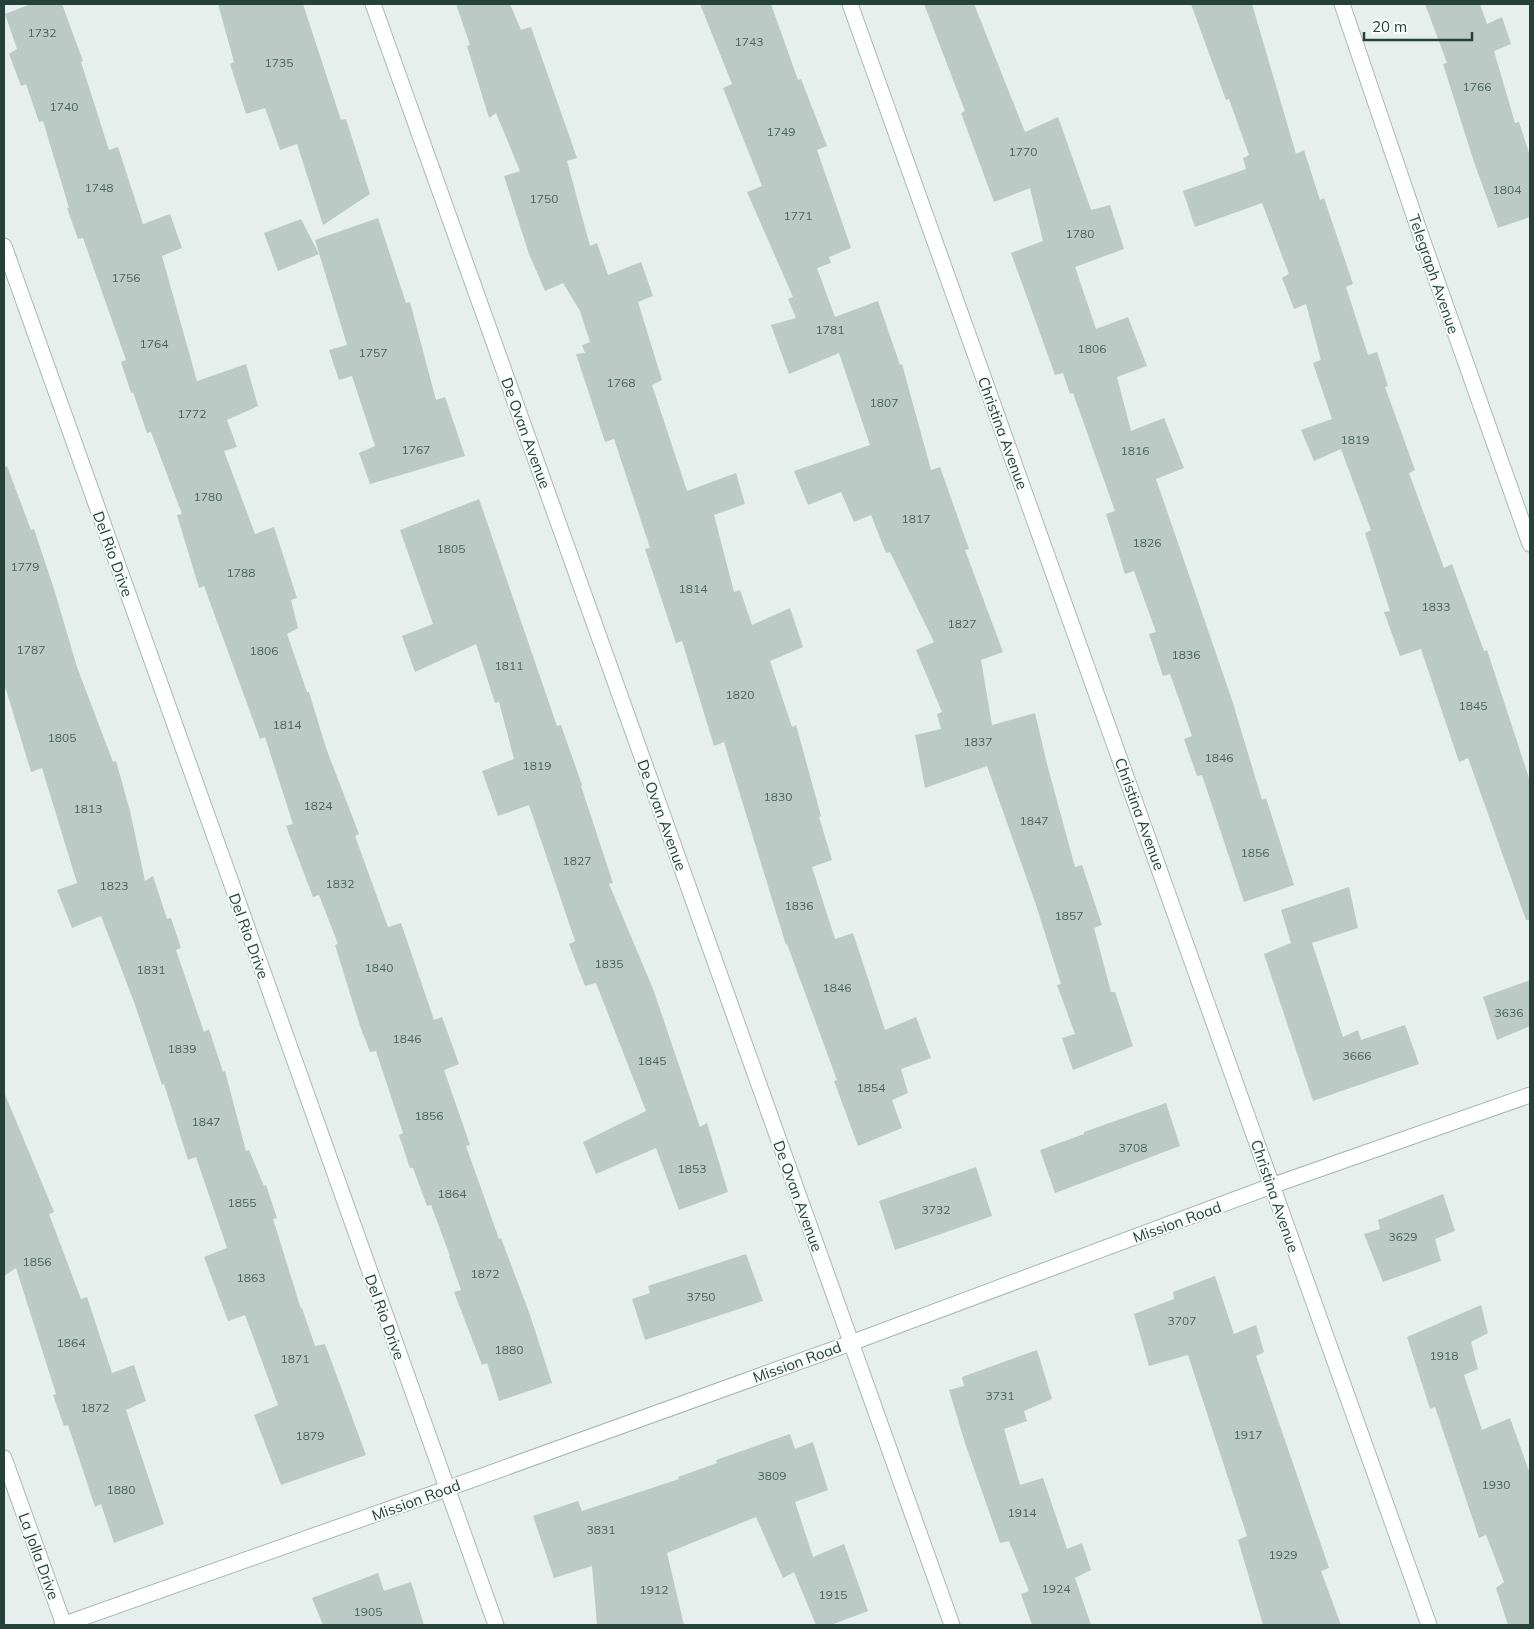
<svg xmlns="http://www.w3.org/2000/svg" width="1534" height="1629" viewBox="0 0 1534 1629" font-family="Mulish,sans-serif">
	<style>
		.building { fill: #bbcac4 }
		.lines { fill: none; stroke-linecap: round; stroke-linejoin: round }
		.minor-casing { stroke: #a8b8b2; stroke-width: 17 }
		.minor { stroke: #fff; stroke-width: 15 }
		.labels { text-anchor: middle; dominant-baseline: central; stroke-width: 4; stroke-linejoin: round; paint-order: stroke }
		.number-label { font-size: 12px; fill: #4a645c }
		.street-label { font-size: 15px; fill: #24423a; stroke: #f7fbf9 }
	</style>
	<rect width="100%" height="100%" fill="#e6efeb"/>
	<!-- building -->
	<g class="building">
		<polygon points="31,4 62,4 83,61 81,62 109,150 118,147 143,224 170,214 182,248 162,256 197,381 246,364 258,406 227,420 237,447 224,451 255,534 274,527 297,598 291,600 298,628 287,634 307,692 309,692 326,748 359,834 355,836 388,927 401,923 434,1020 442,1017 459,1064 444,1070 470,1145 466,1146 499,1239 501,1238 530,1315 552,1383 499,1401 487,1363 482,1365 454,1292 461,1290 449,1256 450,1256 431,1205 427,1206 413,1168 410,1168 399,1135 403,1133 376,1051 370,1052 360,1026 335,945 338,944 319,895 313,897 286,826 293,824 265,737 260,739 204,586 199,588 177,515 182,514 151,432 147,433 133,392 131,393 121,362 126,360 83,238 78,239 67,208 69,208 43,121 39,122 26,84 21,86 9,54 17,49 5,14"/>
		<polygon points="218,4 303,4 341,120 346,119 370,194 323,225 297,144 280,150 265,108 246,114 230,64 234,62"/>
		<polygon points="456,4 510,4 521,30 531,27 577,158 567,161 590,246 597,243 608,275 641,262 653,296 638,302 662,380 652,385 687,491 736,473 745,504 714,515 734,592 740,590 752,625 790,608 803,647 770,661 792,727 796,725 821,816 819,817 832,860 812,867 835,939 853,933 885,1030 916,1017 931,1058 901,1069 908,1093 892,1100 902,1128 858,1146 834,1081 837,1080 787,944 786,945 724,742 714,746 682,641 676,643 645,549 650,548 614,439 605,442 576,354 585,353 582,345 590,342 580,311 563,283 545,291 529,254 504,176 520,171 496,113 489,118 467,46 470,45"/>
		<polygon points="700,4 771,4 798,80 801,79 827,146 817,150 851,248 829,257 831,263 817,268 835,317 878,301 900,365 902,364 931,470 940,467 969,549 965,550 1003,652 981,660 992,725 1035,713 1047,764 1075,867 1082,865 1102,925 1094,928 1111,992 1115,992 1133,1046 1073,1070 1062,1038 1075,1034 1057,985 1061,984 1036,905 987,766 925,788 915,735 941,729 937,714 942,712 916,650 934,642 890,552 886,553 871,515 854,522 841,492 808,505 794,471 870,445 839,353 789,374 771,325 796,318 788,299 793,297 747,192 762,186 723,88 732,84"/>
		<polygon points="924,4 974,4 1025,132 1058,117 1091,210 1110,205 1124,249 1075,267 1096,329 1128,317 1147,366 1117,377 1131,431 1164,418 1184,468 1156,479 1232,700 1262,800 1266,798 1294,885 1244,902 1202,775 1197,776 1184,739 1192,736 1170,674 1163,676 1149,634 1156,632 1134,571 1125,574 1106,514 1115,511 1073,393 1070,394 1063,373 1055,375 1011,253 1043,241 1030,188 994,202 961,113 965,111"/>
		<polygon points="1191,4 1252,4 1296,154 1304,150 1320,200 1324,198 1353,284 1346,287 1368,355 1377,352 1388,386 1385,387 1415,470 1409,473 1444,568 1452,564 1484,651 1487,650 1530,781 1530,920 1526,920 1468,758 1459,762 1421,649 1400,656 1384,612 1390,611 1365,533 1371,530 1341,449 1314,461 1301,430 1332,419 1313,363 1321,360 1306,304 1294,309 1282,278 1289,274 1262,203 1195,227 1183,191 1246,169 1243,158 1249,155 1229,99 1226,100"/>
		<polygon points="1425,4 1480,4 1487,24 1502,17 1511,44 1494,51 1515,123 1519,122 1530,156 1530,217 1498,228 1474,162 1443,64 1447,63"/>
		<polygon points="378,218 406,303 410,302 436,400 445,397 465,456 370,484 359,453 375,446 352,376 339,380 329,350 347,345 315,240"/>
		<polygon points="301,219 319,254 278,271 264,233"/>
		<polygon points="7,466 31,530 34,529 54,589 77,667 113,762 116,761 130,811 145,881 153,876 167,919 171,918 181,948 176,950 204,1032 209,1029 223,1072 225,1071 246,1151 249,1150 264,1186 266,1185 277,1218 273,1219 301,1309 302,1308 315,1346 325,1344 366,1455 281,1485 254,1415 278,1405 245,1315 228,1321 204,1257 227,1248 196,1157 188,1160 164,1084 162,1085 134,1002 101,916 72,928 57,890 77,883 42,768 31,772 4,683 4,467"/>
		<polygon points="479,499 557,726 561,725 582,785 581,786 613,883 609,884 653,989 700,1127 707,1123 728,1192 679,1210 656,1148 596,1174 583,1142 646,1111 596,983 585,986 569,944 575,941 529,805 498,816 482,771 514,759 499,702 495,703 476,644 415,672 402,636 433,624 400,530"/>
		<polygon points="1349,887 1358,928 1312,943 1343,1037 1358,1030 1361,1040 1405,1025 1419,1064 1313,1101 1264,954 1291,943 1281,910"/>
		<polygon points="1530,980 1530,1026 1497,1040 1483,997"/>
		<polygon points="4,1092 54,1212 49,1214 81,1299 87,1297 112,1373 134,1365 146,1401 126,1410 164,1524 114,1543 101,1504 95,1507 68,1425 64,1426 53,1395 56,1394 16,1268 4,1276"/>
		<polygon points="1166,1103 1180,1146 1055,1193 1040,1150 1084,1134 1084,1132"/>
		<polygon points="976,1167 992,1216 895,1250 879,1201"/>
		<polygon points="1443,1194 1455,1231 1435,1239 1441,1261 1383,1282 1364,1234 1380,1229 1378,1220"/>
		<polygon points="746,1254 763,1301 645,1340 632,1299 650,1293 648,1286"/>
		<polygon points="1215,1276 1234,1334 1256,1325 1264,1352 1256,1356 1329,1568 1321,1571 1341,1625 1263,1625 1238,1540 1247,1536 1188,1355 1149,1366 1134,1314 1174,1299 1173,1292"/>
		<polygon points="1481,1305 1488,1333 1471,1342 1478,1369 1464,1375 1482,1430 1510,1418 1530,1474 1530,1625 1508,1625 1496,1588 1504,1582 1486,1535 1479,1538 1435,1407 1430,1409 1407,1337"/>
		<polygon points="1037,1350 1052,1399 1024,1411 1027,1421 1004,1429 1020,1485 1043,1478 1067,1549 1082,1543 1091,1570 1075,1578 1091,1625 1032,1625 1021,1594 1029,1591 1009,1541 1000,1543 965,1443 949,1390 964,1386 962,1377"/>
		<polygon points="790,1434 795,1449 813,1442 828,1490 795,1502 813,1557 844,1544 868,1611 831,1625 816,1625 794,1572 783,1578 756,1517 667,1553 684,1625 597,1625 592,1566 554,1578 533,1516 578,1501 582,1511 679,1479 678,1477 717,1463 716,1460"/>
		<polygon points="378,1573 384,1591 411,1582 424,1625 323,1625 312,1598"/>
	</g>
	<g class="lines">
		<!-- minor casing -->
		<g class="minor-casing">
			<g id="minor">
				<polyline points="373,4 952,1625"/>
				<polyline points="850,4 1429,1625"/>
				<polyline points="1342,4 1421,236 1530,544"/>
				<polyline points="4,246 496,1625"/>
				<polyline points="4,1458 64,1625"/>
				<polyline points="62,1625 446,1489 851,1343 1271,1186 1530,1095"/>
			</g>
		</g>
		<!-- minor -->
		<use href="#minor" class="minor"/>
	</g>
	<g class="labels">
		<!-- number labels -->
		<g class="number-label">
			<text x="42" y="32">1732</text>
			<text x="749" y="41">1743</text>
			<text x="279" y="62">1735</text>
			<text x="1477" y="86">1766</text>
			<text x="64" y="106">1740</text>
			<text x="781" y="131">1749</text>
			<text x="1023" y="151">1770</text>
			<text x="99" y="187">1748</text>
			<text x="1507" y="189">1804</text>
			<text x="544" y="198">1750</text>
			<text x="798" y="215">1771</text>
			<text x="1080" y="233">1780</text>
			<text x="126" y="277">1756</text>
			<text x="830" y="329">1781</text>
			<text x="154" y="343">1764</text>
			<text x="1092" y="348">1806</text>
			<text x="373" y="352">1757</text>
			<text x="621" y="382">1768</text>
			<text x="884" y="402">1807</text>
			<text x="192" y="413">1772</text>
			<text x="1355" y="439">1819</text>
			<text x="416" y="449">1767</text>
			<text x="1135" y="450">1816</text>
			<text x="208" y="496">1780</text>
			<text x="916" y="518">1817</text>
			<text x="1147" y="542">1826</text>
			<text x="451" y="548">1805</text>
			<text x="25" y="566">1779</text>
			<text x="241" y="572">1788</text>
			<text x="693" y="588">1814</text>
			<text x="1436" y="606">1833</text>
			<text x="962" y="623">1827</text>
			<text x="31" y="649">1787</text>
			<text x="264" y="650">1806</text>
			<text x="1186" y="654">1836</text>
			<text x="509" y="665">1811</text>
			<text x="740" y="694">1820</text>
			<text x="1473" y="705">1845</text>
			<text x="287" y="724">1814</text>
			<text x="62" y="737">1805</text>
			<text x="978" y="741">1837</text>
			<text x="1219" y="757">1846</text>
			<text x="537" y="765">1819</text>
			<text x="778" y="796">1830</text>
			<text x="318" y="805">1824</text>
			<text x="88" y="808">1813</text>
			<text x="1034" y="820">1847</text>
			<text x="1255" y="852">1856</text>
			<text x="577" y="860">1827</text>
			<text x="340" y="883">1832</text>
			<text x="114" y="885">1823</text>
			<text x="799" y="905">1836</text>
			<text x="1069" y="915">1857</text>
			<text x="609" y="963">1835</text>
			<text x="379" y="967">1840</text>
			<text x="151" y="969">1831</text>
			<text x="837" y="987">1846</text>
			<text x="1509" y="1012">3636</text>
			<text x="407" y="1038">1846</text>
			<text x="182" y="1048">1839</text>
			<text x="1357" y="1055">3666</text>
			<text x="652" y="1060">1845</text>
			<text x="871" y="1087">1854</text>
			<text x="429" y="1115">1856</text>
			<text x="206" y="1121">1847</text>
			<text x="1133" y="1147">3708</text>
			<text x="692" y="1168">1853</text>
			<text x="452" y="1193">1864</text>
			<text x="242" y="1202">1855</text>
			<text x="936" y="1209">3732</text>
			<text x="1403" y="1236">3629</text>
			<text x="37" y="1261">1856</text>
			<text x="485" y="1273">1872</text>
			<text x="251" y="1277">1863</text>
			<text x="701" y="1296">3750</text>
			<text x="1182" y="1320">3707</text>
			<text x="71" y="1342">1864</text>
			<text x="509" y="1349">1880</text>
			<text x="1444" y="1355">1918</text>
			<text x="295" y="1358">1871</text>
			<text x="1000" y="1395">3731</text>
			<text x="95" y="1407">1872</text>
			<text x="1248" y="1434">1917</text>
			<text x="310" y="1435">1879</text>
			<text x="772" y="1475">3809</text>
			<text x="1496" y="1484">1930</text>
			<text x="121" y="1489">1880</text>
			<text x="1022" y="1512">1914</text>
			<text x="601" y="1529">3831</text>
			<text x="1283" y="1554">1929</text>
			<text x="1056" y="1588">1924</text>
			<text x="654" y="1589">1912</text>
			<text x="833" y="1594">1915</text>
			<text x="368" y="1611">1905</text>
		</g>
		<!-- street labels -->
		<g class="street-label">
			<text transform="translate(1434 274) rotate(71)">Telegraph Avenue</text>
			<text transform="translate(526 433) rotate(70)">De Ovan Avenue</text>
			<text transform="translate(1003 433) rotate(70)">Christina Avenue</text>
			<text transform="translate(113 554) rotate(70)">Del Rio Drive</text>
			<text transform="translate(1140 814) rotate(70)">Christina Avenue</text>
			<text transform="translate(662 815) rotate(70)">De Ovan Avenue</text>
			<text transform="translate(249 936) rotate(70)">Del Rio Drive</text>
			<text transform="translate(798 1196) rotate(70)">De Ovan Avenue</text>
			<text transform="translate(1275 1196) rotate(71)">Christina Avenue</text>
			<text transform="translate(1177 1222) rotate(-20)">Mission Road</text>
			<text transform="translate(385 1317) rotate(70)">Del Rio Drive</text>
			<text transform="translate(797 1362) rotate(-20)">Mission Road</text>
			<text transform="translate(416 1500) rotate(-20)">Mission Road</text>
			<text transform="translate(39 1556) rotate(70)">La Jolla Drive</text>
		</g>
	</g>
	<!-- border -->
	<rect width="1534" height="1629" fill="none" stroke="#24423a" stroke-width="10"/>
	<!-- scale -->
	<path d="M1364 32v8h108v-8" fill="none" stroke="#24423a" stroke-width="2.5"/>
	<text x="1372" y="32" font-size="15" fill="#24423a" stroke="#f7fbf9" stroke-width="4" paint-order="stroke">20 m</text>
</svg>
